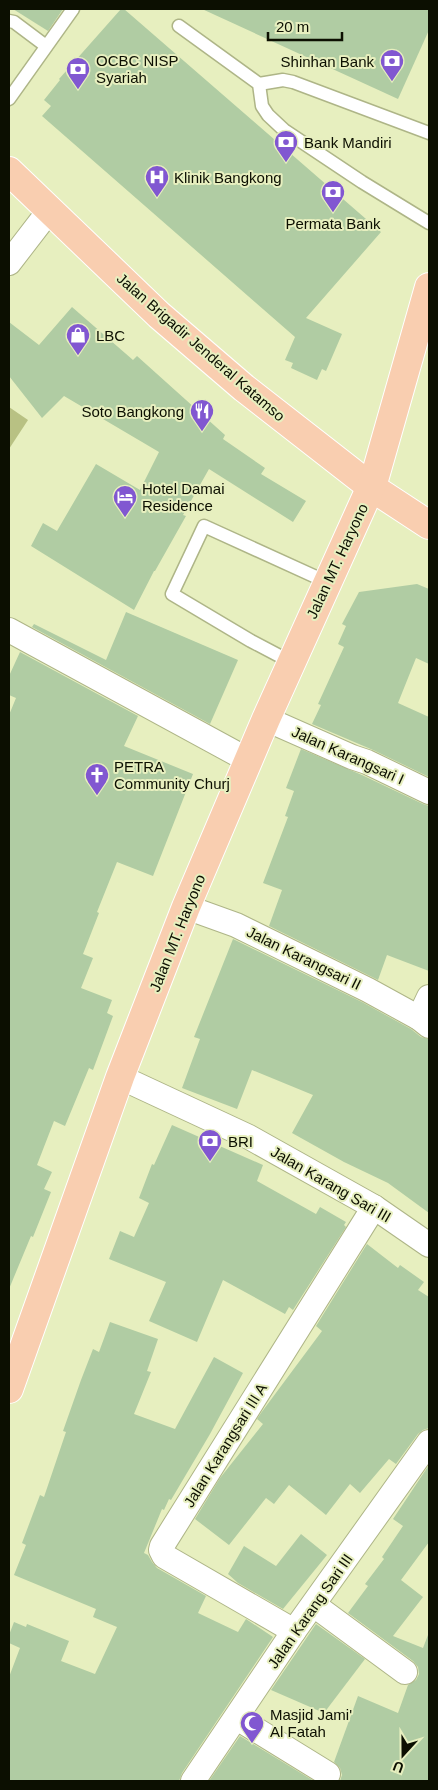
<svg xmlns="http://www.w3.org/2000/svg" width="438" height="1790" viewBox="0 0 438 1790" font-family="Arial,sans-serif">
	<style>
		.green { fill: #b8c183 }
		.building { fill: #b0cca3 }
		.lines { fill: none; stroke-linecap: round; stroke-linejoin: round }
		.lane-casing { stroke: #aeb587; stroke-width: 15 }
		.street-casing { stroke: #aeb587; stroke-width: 26 }
		.primary-casing { stroke: #fff; stroke-width: 30 }
		.lane { stroke: #fff; stroke-width: 12 }
		.street { stroke: #fff; stroke-width: 24 }
		.primary { stroke: #f9ceb0; stroke-width: 28 }
		.labels { text-anchor: middle; dominant-baseline: central; stroke-width: 4; stroke-linejoin: round; paint-order: stroke }
		.poi-label { font-size: 15px; fill: #0c0f01; stroke: #e7efbf; text-anchor: start }
		.street-label { font-size: 15px; fill: #0c0f01; stroke: #e7efbf }
	</style>
	<rect width="100%" height="100%" fill="#e7efbf"/>
	<!-- green -->
	<polygon class="green" points="9,407 28,420 9,449"/>
	<!-- building -->
	<g class="building">
		<polygon points="13,9 63,9 48,31"/>
		<polygon points="121,9 124,9 381,232 306,318 342,334 326,371 322,369 317,380 291,368 293,363 285,360 295,337 42,116 51,106 44,100 60,80 59,79"/>
		<polygon points="202,9 429,9 429,30 398,99"/>
		<polygon points="72,307 133,360 137,356 225,435 223,439 265,468 261,474 306,501 293,522 209,469 183,515 186,516 155,571 154,571 134,610 31,546 43,523 57,531 96,464 140,490 159,452 64,396 42,418 9,376 9,322 39,345"/>
		<polygon points="417,584 429,589 429,664 416,658 398,703 429,717 429,777 373,750 312,724 321,705 318,704 344,647 338,644 346,626 342,624 359,592"/>
		<polygon points="126,612 238,660 210,724 32,627 34,624 106,660"/>
		<polygon points="20,652 138,716 124,746 193,774 153,876 117,862 97,912 99,913 83,954 93,958 81,988 112,1000 107,1013 113,1016 93,1070 89,1068 65,1126 54,1121 37,1165 52,1172 44,1189 51,1192 33,1237 31,1236 9,1289 9,715 16,698 9,695 9,676"/>
		<polygon points="301,749 362,775 423,804 429,806 429,971 387,955 378,980 269,926 282,890 263,883 288,817 285,816 294,791 286,788"/>
		<polygon points="233,939 362,1002 411,1029 421,1037 429,1039 429,1213 388,1183 344,1162 292,1133 313,1095 252,1070 237,1109 182,1088 200,1039 194,1037"/>
		<polygon points="172,1125 263,1165 257,1181 316,1214 320,1207 346,1222 344,1225 346,1227 293,1310 289,1307 285,1314 223,1280 197,1342 149,1321 166,1282 109,1259 120,1231 134,1237 149,1203 139,1198 152,1164 154,1165"/>
		<polygon points="367,1244 398,1268 400,1265 424,1282 418,1290 429,1297 429,1428 423,1430 418,1434 396,1464 389,1459 360,1493 350,1484 326,1515 289,1485 274,1504 266,1498 229,1545 195,1519 220,1478 263,1424 257,1419 261,1413 322,1331 316,1326"/>
		<polygon points="110,1322 158,1339 147,1371 151,1372 134,1414 175,1429 214,1357 243,1373 210,1434 171,1500 169,1499 164,1510 162,1509 144,1553 148,1555 152,1562 157,1568 206,1596 198,1613 238,1632 246,1619 273,1637 182,1773 179,1781 9,1781 9,1677 20,1648 9,1643 9,1635 14,1622 26,1627 27,1624 69,1641 61,1661 95,1674 117,1627 93,1617 96,1609 14,1575 26,1545 22,1543 40,1495 44,1497 66,1432 63,1431 81,1380 93,1349 99,1352"/>
		<polygon points="429,1465 429,1542 401,1580 423,1597 393,1636 423,1648 428,1635 429,1635 429,1781 340,1781 342,1775 340,1768 334,1762 358,1696 398,1713 408,1685 416,1680 419,1674 418,1667 413,1661 348,1613 368,1586 365,1584 384,1559 382,1557 403,1526 393,1519"/>
		<polygon points="301,1534 327,1555 283,1609 238,1583 228,1574 244,1546 276,1566"/>
		<polygon points="316,1624 365,1659 324,1713 271,1690"/>
		<polygon points="240,1736 314,1781 209,1781"/>
	</g>
	<g class="lines">
		<!-- lane casing -->
		<g class="lane-casing">
			<g id="lane">
				<polyline points="9,21 14,22 46,46"/>
				<polyline points="179,26 259,84 262,106 268,115 284,130 362,182 429,223"/>
				<polyline points="259,84 283,80 293,82 429,133"/>
				<polyline points="9,99 73,9"/>
				<polyline points="291,662 251,641 172,594 204,526 327,582"/>
			</g>
		</g>
		<!-- street casing -->
		<g class="street-casing">
			<g id="street">
				<polyline points="9,263 49,211"/>
				<polyline points="9,630 248,760"/>
				<polyline points="266,719 352,757 367,762 429,792"/>
				<polyline points="186,907 236,925 368,990 419,1018 429,1026"/>
				<polyline points="419,1018 429,997"/>
				<polyline points="120,1077 249,1137 374,1207 429,1245"/>
				<polyline points="314,1605 405,1672"/>
				<polyline points="294,1631 164,1556 161,1550 162,1546 374,1207"/>
				<polyline points="237,1718 328,1774"/>
				<polyline points="193,1781 294,1631 429,1442"/>
			</g>
		</g>
		<!-- primary casing -->
		<g class="primary-casing">
			<g id="primary">
				<polyline points="9,171 159,315 244,388 371,487 429,525"/>
				<polyline points="9,1389 120,1077 186,907 266,719 374,480 429,287"/>
			</g>
		</g>
		<!-- lane -->
		<use href="#lane" class="lane"/>
		<!-- street -->
		<use href="#street" class="street"/>
		<!-- primary -->
		<use href="#primary" class="primary"/>
	</g>
	<!-- icons -->
	<defs>
		<g id="bank-pin" transform="scale(1.25)"><path d="M0 17L-7.5 6A9.5 9.5 0 1 1 7.5 6Z" fill="#8157d1" stroke="#e7efbf"/><path d="M-6-4H6V4H-6ZM0-2.3a2.3 2.3 0 1 0 0 4.6a2.3 2.3 0 1 0 0-4.6Z" fill="#fff"/></g>
		<g id="hospital-pin" transform="scale(1.25)"><path d="M0 17L-7.5 6A9.5 9.5 0 1 1 7.5 6Z" fill="#8157d1" stroke="#e7efbf"/><path d="M-5-5h3v3.5h4V-5h3V5h-3V1.5h-4V5h-3Z" fill="#fff"/></g>
		<g id="shop-pin" transform="scale(1.25)"><path d="M0 17L-7.5 6A9.5 9.5 0 1 1 7.5 6Z" fill="#8157d1" stroke="#e7efbf"/><path d="M-5-2.5h2.3a2.7 3.5 0 0 1 5.4 0H5L5.5 6h-11ZM-1.5-2.5h3a1.5 2.3 0 0 0-3 0Z" fill="#fff"/></g>
		<g id="restaurant-pin" transform="scale(1.25)"><path d="M0 17L-7.5 6A9.5 9.5 0 1 1 7.5 6Z" fill="#8157d1" stroke="#e7efbf"/><path d="M-5-6h1v4h1v-4h1v4h1v-4h1v5L-1.5 .5V6h-2V.5L-5-1ZM5-6V6H3V1.5H1.5Q1.5-4 5-6Z" fill="#fff"/></g>
		<g id="hotel-pin" transform="scale(1.25)"><path d="M0 17L-7.5 6A9.5 9.5 0 1 1 7.5 6Z" fill="#8157d1" stroke="#e7efbf"/><path d="M-6-4.5h1.5V1H6V5H4.5V3h-9V5H-6ZM-4 0a1.8 1.8 0 1 1 3.6 0ZM.5 0V-2.5h3Q6-2.5 6 0Z" fill="#fff"/></g>
		<g id="church-pin" transform="scale(1.25)"><path d="M0 17L-7.5 6A9.5 9.5 0 1 1 7.5 6Z" fill="#8157d1" stroke="#e7efbf"/><path d="M-1.2-6h2.4v3.5h3.3v2.4h-3.3V6h-2.4V-.1h-3.3v-2.4h3.3Z" fill="#fff"/></g>
		<g id="mosque-pin" transform="scale(1.25)"><path d="M0 17L-7.5 6A9.5 9.5 0 1 1 7.5 6Z" fill="#8157d1" stroke="#e7efbf"/><path d="M3.5-4.9A6 6 0 1 0 3.5 4.9A5 5 0 1 1 3.5-4.9Z" fill="#fff"/></g>
	</defs>
	<g fill-rule="evenodd">
		<use href="#bank-pin" x="392" y="61"/>
		<use href="#bank-pin" x="78" y="69"/>
		<use href="#bank-pin" x="286" y="142"/>
		<use href="#hospital-pin" x="157" y="177"/>
		<use href="#bank-pin" x="333" y="192"/>
		<use href="#shop-pin" x="78" y="335"/>
		<use href="#restaurant-pin" x="202" y="411"/>
		<use href="#hotel-pin" x="125" y="497"/>
		<use href="#church-pin" x="97" y="775"/>
		<use href="#bank-pin" x="210" y="1141"/>
		<use href="#mosque-pin" x="252" y="1723"/>
	</g>
	<g class="labels">
		<!-- poi labels -->
		<g class="poi-label">
			<text x="96" y="60">OCBC NISP<tspan x="96" dy="17">Syariah</tspan></text>
			<text x="374" y="61" text-anchor="end">Shinhan Bank</text>
			<text x="304" y="142">Bank Mandiri</text>
			<text x="174" y="177">Klinik Bangkong</text>
			<text x="333" y="223" text-anchor="middle">Permata Bank</text>
			<text x="96" y="335">LBC</text>
			<text x="184" y="411" text-anchor="end">Soto Bangkong</text>
			<text x="142" y="488">Hotel Damai<tspan x="142" dy="17">Residence</tspan></text>
			<text x="114" y="766">PETRA<tspan x="114" dy="17">Community Churj</tspan></text>
			<text x="228" y="1141">BRI</text>
			<text x="270" y="1714">Masjid Jami'<tspan x="270" dy="17">Al Fatah</tspan></text>
		</g>
		<!-- street labels -->
		<g class="street-label">
			<text transform="translate(201 347) rotate(41)">Jalan Brigadir Jenderal Katamso</text>
			<text transform="translate(337 561) rotate(-65)">Jalan MT. Haryono</text>
			<text transform="translate(348 755) rotate(24)">Jalan Karangsari I</text>
			<text transform="translate(177 933) rotate(-68)">Jalan MT. Haryono</text>
			<text transform="translate(304 958) rotate(26)">Jalan Karangsari II</text>
			<text transform="translate(331 1184) rotate(30)">Jalan Karang Sari III</text>
			<text transform="translate(225 1445) rotate(-58)">Jalan Karangsari III A</text>
			<text transform="translate(310 1611) rotate(-55)">Jalan Karang Sari III</text>
		</g>
	</g>
	<!-- border -->
	<rect width="438" height="1790" fill="none" stroke="#0c0f01" stroke-width="20"/>
	<!-- north arrow -->
	<g transform="translate(403 1755) rotate(201)" stroke="#e7efbf" stroke-width="4" paint-order="stroke">
	<path d="M0-4L9 19L0 12L-9 19Z" fill="#0c0f01"/>
	<text y="-8" font-size="14" font-weight="bold" text-anchor="middle" fill="#0c0f01">U</text>
	</g>
	<!-- scale -->
	<path d="M268 32v8h74v-8" fill="none" stroke="#0c0f01" stroke-width="2.5"/>
	<text x="276" y="32" font-size="15" fill="#0c0f01" stroke="#e7efbf" stroke-width="4" paint-order="stroke">20 m</text>
</svg>
